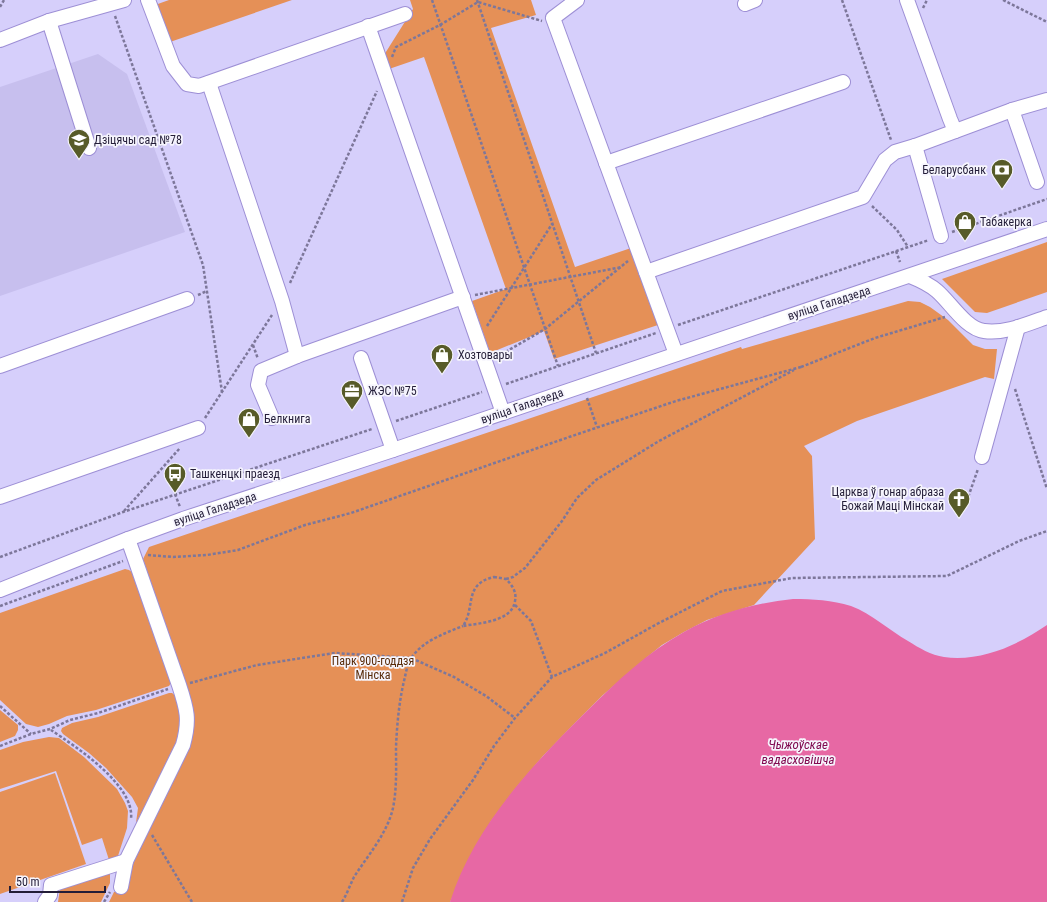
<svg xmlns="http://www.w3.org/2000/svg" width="1047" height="902" viewBox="0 0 1047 902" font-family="'Roboto Condensed',sans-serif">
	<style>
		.built { fill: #c7bfee }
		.green { fill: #e59057 }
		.water { fill: #e768a4 }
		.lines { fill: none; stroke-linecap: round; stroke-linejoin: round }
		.minor-casing { stroke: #9d8fd5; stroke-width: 16 }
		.path { stroke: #7d779a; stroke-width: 2.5; stroke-dasharray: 3 2; stroke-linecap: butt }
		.minor { stroke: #fff; stroke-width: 14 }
		.labels { text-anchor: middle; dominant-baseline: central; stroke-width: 3.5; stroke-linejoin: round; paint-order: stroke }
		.poi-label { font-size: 12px; fill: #231d38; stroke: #f6f5fd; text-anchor: start }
		.street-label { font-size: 12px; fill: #231d38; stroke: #f6f5fd }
		.park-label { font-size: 12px; fill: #582b09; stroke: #f6f5fd }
		.water-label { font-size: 13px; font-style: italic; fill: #81094f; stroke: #f6f5fd }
	</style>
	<rect width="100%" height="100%" fill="#d6cffb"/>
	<!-- built -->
	<polygon class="built" points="98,54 127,74 185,232 0,296 0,87"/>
	<!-- green -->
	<g class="green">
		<polygon points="169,0 292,0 170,42 155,5"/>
		<polygon points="410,0 531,0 536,15 491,28 575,267 631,248 658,325 554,359 544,331 490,353 472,301 506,289 424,57 389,69 384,55 413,9"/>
		<polygon points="1047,242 1047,292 987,313 975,312 942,279"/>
		<polygon points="908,301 920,302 930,307 948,320 973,345 985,349 997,349 994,379 985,377 857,421 804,446 812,456 815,539 754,605 707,620 684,632 662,645 646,658 603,695 574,724 543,756 515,789 491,821 450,902 109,902 114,892 125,892 130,861 188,747 191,703 143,559 149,547 741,347 742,349"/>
		<polygon points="125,569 129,570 133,573 171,683 169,686 96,710 67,716 49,724 38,727 26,724 0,700 0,613"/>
		<polygon points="169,693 172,693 177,697 180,713 181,731 176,747 136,823 138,808 132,797 106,768 89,753 63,734 61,731 62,728 72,723 98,717"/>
		<polygon points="0,710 18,725 18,730 15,736 0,742"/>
		<polygon points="49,737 59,738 84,757 117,789 125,803 128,811 127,828 117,859 109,860 102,838 82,845 56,771 0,789 0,750 23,742"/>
		<polygon points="55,773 86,864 0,894 0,792"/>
		<polygon points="110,872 110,883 101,902 58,902 60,888"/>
	</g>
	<!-- water -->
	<path class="water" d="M793 599C813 599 832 600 851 606 872 614 889 630 908 641 919 648 931 655 944 657 981 662 1018 645 1047 625V902H450C474 826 533 764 588 710 617 681 648 652 684 632 718 613 755 603 793 599Z"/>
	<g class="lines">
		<!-- minor casing -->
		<g class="minor-casing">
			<g id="minor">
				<polyline points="148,0 173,66 187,84 199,86 405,14"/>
				<polyline points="577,0 553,18 676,354"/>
				<polyline points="907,0 950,119 955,131"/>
				<polyline points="745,4 755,0"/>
				<polyline points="49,21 89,148"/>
				<polyline points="368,26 503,413"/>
				<polyline points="0,40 49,21 124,0"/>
				<polyline points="209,83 282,301 297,356"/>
				<polyline points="1012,110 1037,182"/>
				<polyline points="915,146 941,236"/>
				<polyline points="606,163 843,82"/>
				<polyline points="646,272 863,197 885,160 895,152 915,146 1012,110 1047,100"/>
				<path d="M910 276C920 280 929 284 937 291 950 302 966 329 984 331 1005 334 1027 324 1047 317"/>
				<polyline points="361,358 393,450"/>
				<polyline points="0,366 187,299"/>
				<polyline points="272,418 258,385 261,371 297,356 463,297"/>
				<polyline points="982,457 1018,327"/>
				<polyline points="0,497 198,428"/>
				<polyline points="0,590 128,539 183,519 393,450 1047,229"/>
				<path d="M121 887 126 861 183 745C190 720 187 709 179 685L128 539"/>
				<polyline points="45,902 50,895 51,885 126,861"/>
			</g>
		</g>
		<!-- path -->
		<g class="path">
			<polyline points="432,0 558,366"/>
			<polyline points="477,0 596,353"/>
			<polyline points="842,0 891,140"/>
			<polyline points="1003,0 1047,22"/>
			<polyline points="0,7 4,0"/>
			<polyline points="923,8 927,0"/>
			<polyline points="115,16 203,265 222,392"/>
			<polyline points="392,57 396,47 440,25 478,2 542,21"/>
			<polyline points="872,206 897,230 908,247"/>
			<polyline points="952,232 1047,199"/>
			<polyline points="896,251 900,262"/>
			<polyline points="290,283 377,91"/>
			<polyline points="198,295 207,291"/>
			<polyline points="475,295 622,267"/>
			<polyline points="678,325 929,240"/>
			<polyline points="487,326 552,224"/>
			<polyline points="253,345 258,359"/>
			<polyline points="497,357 545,329 628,261"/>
			<polyline points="801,367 875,338 945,317"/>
			<polyline points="506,384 656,333"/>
			<polyline points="1015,389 1047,489"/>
			<polyline points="587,398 597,427"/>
			<polyline points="205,418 272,315"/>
			<polyline points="396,421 482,392"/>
			<polyline points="175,494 180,507"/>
			<polyline points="965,506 978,469"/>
			<polyline points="124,511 180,448"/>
			<polyline points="148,555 173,557 207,555 238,550 305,525 351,513 572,436 676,401 801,367"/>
			<polyline points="0,557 123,512 372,429"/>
			<path d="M494 577 506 579C512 585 517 592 515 601 512 622 479 623 463 626 476 607 463 584 494 577Z"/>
			<polyline points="506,579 513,577 525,568 562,521 577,498 596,480 659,441 794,370"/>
			<polyline points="515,605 531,621 552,677 605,653 657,624 722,591 792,578 947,576 1019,541 1047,531"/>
			<polyline points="0,606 123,561"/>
			<polyline points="190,683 257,665 335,653 411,658 454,677 486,696 515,718"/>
			<polyline points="0,706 31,734"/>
			<path d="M51 730C76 747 135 785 131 819"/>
			<polyline points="0,746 31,734 50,729 70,720 98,713 168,689"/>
			<polyline points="152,835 192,902"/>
			<polyline points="104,902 110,892"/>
			<path d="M342 902C347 894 350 885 354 877 368 855 387 834 393 808 397 788 396 768 396 747 397 725 399 702 404 681 406 673 407 664 412 657 423 641 445 633 463 626"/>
			<polyline points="402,902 413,868 430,839 473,780 494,746 515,718 552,677"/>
		</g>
		<!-- minor -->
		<use href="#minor" class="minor"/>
	</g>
	<!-- icons -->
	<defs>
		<g id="school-pin" transform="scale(1.15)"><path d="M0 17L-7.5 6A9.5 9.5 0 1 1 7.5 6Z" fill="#575b29" stroke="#f6f5fd"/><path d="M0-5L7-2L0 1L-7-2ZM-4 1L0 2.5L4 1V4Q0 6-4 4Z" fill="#fff"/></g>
		<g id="bank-pin" transform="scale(1.15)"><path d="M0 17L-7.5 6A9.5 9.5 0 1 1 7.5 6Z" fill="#575b29" stroke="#f6f5fd"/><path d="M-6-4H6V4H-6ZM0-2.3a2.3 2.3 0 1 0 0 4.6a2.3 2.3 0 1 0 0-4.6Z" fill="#fff"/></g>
		<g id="shop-pin" transform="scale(1.15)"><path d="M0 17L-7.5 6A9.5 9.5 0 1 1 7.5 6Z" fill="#575b29" stroke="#f6f5fd"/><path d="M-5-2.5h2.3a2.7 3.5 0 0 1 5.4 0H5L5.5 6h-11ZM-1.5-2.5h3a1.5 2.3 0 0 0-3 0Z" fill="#fff"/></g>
		<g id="office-pin" transform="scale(1.15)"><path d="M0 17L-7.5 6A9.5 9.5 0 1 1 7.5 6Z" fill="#575b29" stroke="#f6f5fd"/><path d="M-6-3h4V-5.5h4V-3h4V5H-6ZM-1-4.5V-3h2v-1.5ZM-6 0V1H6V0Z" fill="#fff"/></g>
		<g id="bus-pin" transform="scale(1.15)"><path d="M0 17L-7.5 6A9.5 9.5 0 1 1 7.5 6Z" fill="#575b29" stroke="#f6f5fd"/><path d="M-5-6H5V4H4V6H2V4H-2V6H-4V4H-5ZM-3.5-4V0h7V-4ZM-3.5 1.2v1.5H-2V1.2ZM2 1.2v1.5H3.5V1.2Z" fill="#fff"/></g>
		<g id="church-pin" transform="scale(1.15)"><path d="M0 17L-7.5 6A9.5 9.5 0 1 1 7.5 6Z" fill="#575b29" stroke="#f6f5fd"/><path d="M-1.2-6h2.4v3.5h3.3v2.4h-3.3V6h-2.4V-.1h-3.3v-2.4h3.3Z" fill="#fff"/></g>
	</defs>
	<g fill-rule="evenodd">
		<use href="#school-pin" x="79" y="140"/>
		<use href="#bank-pin" x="1002" y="170"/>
		<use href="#shop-pin" x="965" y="222"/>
		<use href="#shop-pin" x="442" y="355"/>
		<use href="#office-pin" x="352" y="391"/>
		<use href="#shop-pin" x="249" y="419"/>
		<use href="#bus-pin" x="175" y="474"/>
		<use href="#church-pin" x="959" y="499"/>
	</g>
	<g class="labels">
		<!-- poi labels -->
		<g class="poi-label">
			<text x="94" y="140">Дзіцячы сад №78</text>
			<text x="986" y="170" text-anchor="end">Беларусбанк</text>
			<text x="980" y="222">Табакерка</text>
			<text x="458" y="355">Хозтовары</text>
			<text x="368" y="391">ЖЭС №75</text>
			<text x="264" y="419">Белкнига</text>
			<text x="190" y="474">Ташкенцкі праезд</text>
			<text x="944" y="492" text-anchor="end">Царква ў гонар абраза<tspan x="944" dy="14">Божай Маці Мінскай</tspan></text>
		</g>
		<!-- street labels -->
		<g class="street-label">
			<text transform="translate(829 303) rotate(-18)">вуліца Галадзеда</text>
			<text transform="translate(522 406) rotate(-19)">вуліца Галадзеда</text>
			<text transform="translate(215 509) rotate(-18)">вуліца Галадзеда</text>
		</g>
		<!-- park labels -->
		<g class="park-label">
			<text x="373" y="661">Парк 900-годдзя<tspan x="373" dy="14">Мінска</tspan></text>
		</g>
		<!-- water labels -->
		<g class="water-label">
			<text x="798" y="744">Чыжоўскае<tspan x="798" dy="15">вадасховішча</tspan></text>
		</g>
	</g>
	<!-- scale -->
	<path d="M10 886v6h95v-6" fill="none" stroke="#231d38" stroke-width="2"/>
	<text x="16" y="886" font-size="12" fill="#231d38" stroke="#f6f5fd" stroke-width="3" paint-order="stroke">50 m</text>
</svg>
